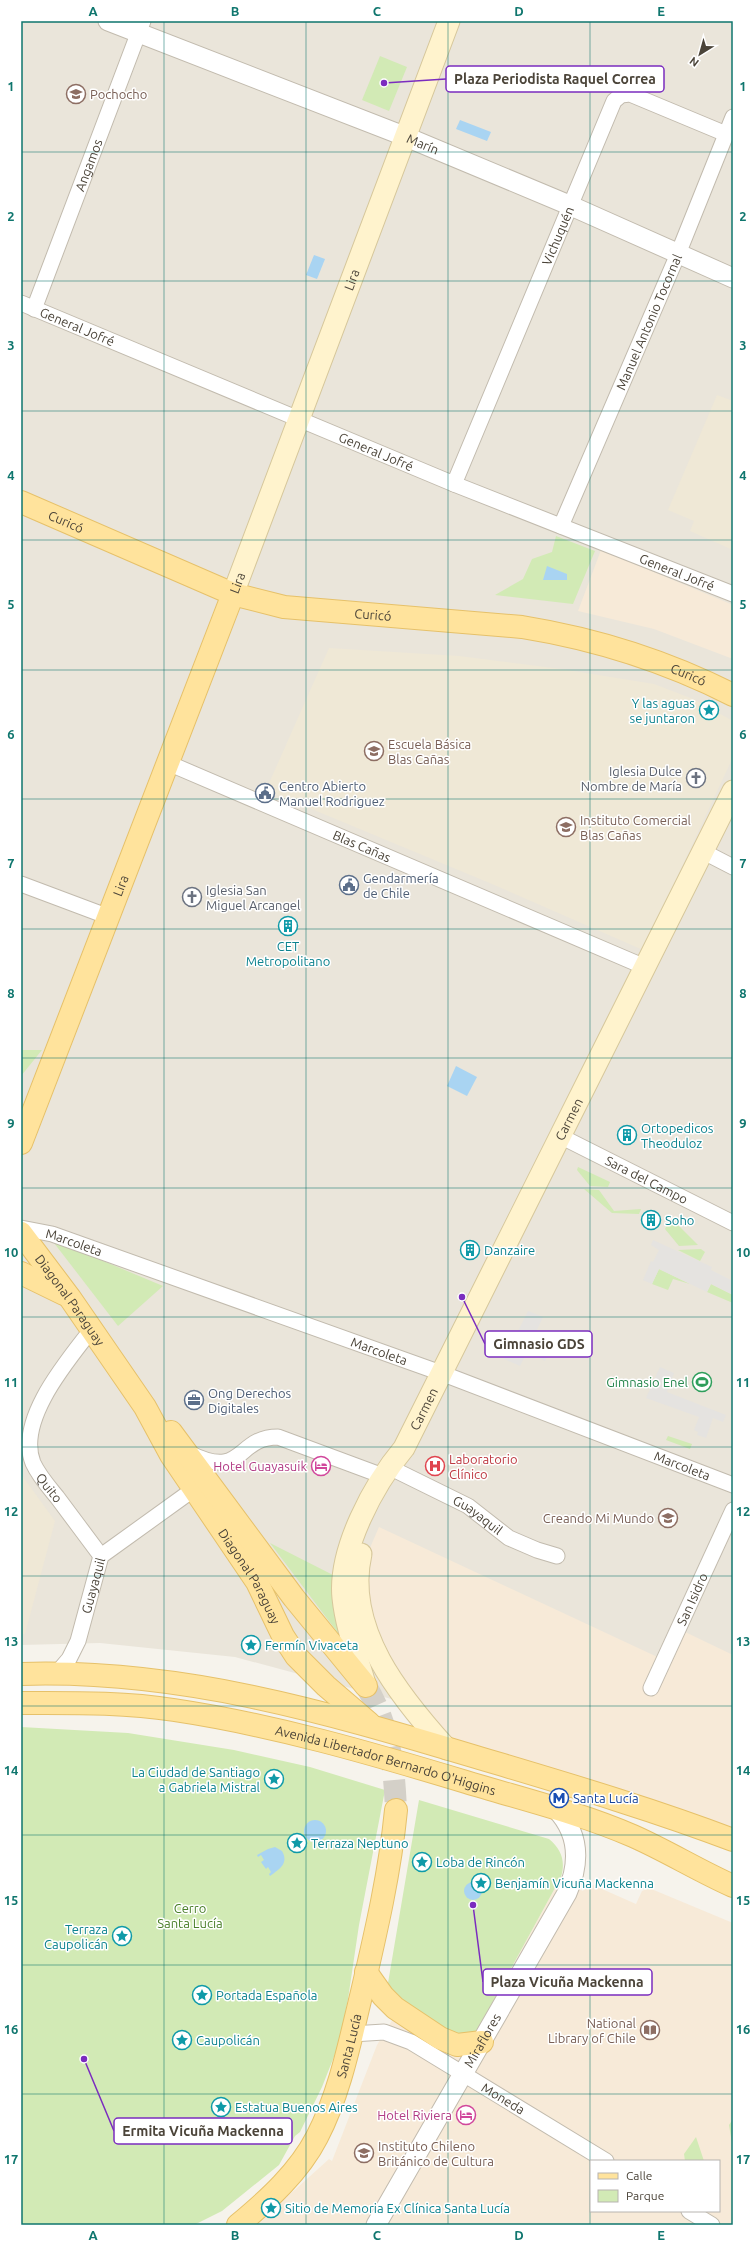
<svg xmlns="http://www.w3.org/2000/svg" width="754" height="2246" viewBox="0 0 754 2246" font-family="Ubuntu,sans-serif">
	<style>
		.residential { fill: #eae5da }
		.commercial { fill: #f7ead8; fill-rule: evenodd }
		.education { fill: #efe8d6 }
		.green { fill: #d2eab5 }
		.parking { fill: #e5e3e0 }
		.water { fill: #a9d4f2 }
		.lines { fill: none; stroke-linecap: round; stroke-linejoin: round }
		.primary-tunnel { stroke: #d4d0c8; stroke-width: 22; stroke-dasharray: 22 11; stroke-linecap: butt }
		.minor-casing { stroke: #c2bbae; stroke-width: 17 }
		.tertiary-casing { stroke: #c2bbae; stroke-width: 21 }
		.secondary-casing { stroke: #d6c79b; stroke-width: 23 }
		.primary-casing { stroke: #e6c16a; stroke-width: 24 }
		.minor { stroke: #fff; stroke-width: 15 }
		.tertiary { stroke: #fff; stroke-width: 19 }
		.secondary { stroke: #fff3cd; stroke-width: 21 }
		.primary { stroke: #ffe39c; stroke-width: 22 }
		.grid { fill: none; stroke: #0f766e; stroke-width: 1; stroke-opacity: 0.55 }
		.labels { text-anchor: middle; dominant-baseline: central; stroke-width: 3; stroke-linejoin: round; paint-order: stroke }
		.education-label { font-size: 13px; fill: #785e54; stroke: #fff; text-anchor: start }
		.street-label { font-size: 13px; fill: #4b4439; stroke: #fff }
		.culture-label { font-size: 13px; fill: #0d838f; stroke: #fff; text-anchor: start }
		.worship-label { font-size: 13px; fill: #5b616d; stroke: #fff; text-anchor: end }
		.service-label { font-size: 13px; fill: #4e5e75; stroke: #fff; text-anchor: start }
		.leisure-label { font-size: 13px; fill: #27864d; stroke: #fff; text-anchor: end }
		.health-label { font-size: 13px; fill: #be3a42; stroke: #fff; text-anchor: start }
		.hotel-label { font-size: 13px; fill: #b23c85; stroke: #fff; text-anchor: end }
		.transit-label { font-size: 13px; fill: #164399; stroke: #fff; text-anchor: start }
		.park-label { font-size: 13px; fill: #4a7f2a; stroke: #fff }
		.leader { fill: none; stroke: #7b2cbf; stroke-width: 1.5 }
		.callout-dot { fill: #7b2cbf; stroke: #fff; stroke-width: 1.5 }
		.callout { fill: #fff; stroke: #7b2cbf; stroke-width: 1.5 }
		.callout-label { font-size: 14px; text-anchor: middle; font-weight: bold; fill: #4b4439 }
		.neatline { fill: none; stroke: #0f766e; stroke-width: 1.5 }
		.grid-label { font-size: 13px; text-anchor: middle; font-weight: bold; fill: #0f766e }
	</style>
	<rect width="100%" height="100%" fill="#f6f3ec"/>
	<!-- residential -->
	<polygon class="residential" points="21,21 733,21 733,1810 529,1736 235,1657 100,1643 21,1645"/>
	<!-- commercial -->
	<g class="commercial">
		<polygon points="601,550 733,605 733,659 654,629 578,611"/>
		<polygon points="379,1527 666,1661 681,1630 733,1655 733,1831 452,1742 386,1665 363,1606 366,1557"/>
		<path d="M561 1877 576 1884 575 1887 583 1891 585 1888 593 1885 636 1904 642 1891 649 1888 733 1923V2225H256L329 2159 332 2161 377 2045 402 2004 479 2027ZM591 2161H719V2211H591Z"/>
	</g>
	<!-- education -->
	<g class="education">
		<polygon points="717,395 733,401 733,550 690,531 694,521 668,510"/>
		<polygon points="329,648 459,656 561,669 654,684 693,699 733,721 733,757 643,950 492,884 266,790"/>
		<polygon points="21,1474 55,1521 25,1634 21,1634"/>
	</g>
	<!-- green -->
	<g class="green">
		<polygon points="380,56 407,67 389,111 362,100"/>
		<polygon points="556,536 595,551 573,604 495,595 523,579 532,559 552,552"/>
		<polygon points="21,1050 42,1050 21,1076"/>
		<polygon points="578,1167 610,1182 608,1187 590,1186 577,1170"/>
		<polygon points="584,1189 599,1190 614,1211 641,1209 639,1214 612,1213"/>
		<polygon points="671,1218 698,1245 679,1246 665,1229"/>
		<polygon points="51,1239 163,1286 118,1326"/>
		<polygon points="701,1249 705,1252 700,1261 678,1250"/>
		<polygon points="659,1269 690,1284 673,1279 668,1290 652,1284"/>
		<polygon points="711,1284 733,1295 733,1303 707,1292"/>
		<polygon points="668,1436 692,1444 690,1449 666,1440"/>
		<polygon points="270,1543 335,1576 344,1641"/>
		<polygon points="21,1727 128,1733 234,1750 310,1767 385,1790 359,1925 348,1999 339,2044 322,2087 300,2132 295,2136 279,2165 222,2211 194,2225 21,2225"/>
		<path d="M419 1800 549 1839C561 1849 566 1861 561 1877L479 2027 472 2035 462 2037C439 2025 395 2008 388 1983Z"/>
		<polygon points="733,2119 733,2149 729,2125"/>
		<polygon points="696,2137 704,2161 685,2161 684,2154"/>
	</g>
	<!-- parking -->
	<g class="parking">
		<polygon points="653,1240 712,1267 711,1270 733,1281 733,1295 711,1284 707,1292 659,1269 652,1284 643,1280 651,1261 653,1262 659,1250 651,1245"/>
		<polygon points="528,1311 543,1317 537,1330 555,1339 545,1361 527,1352 520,1366 504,1359"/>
		<polygon points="660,1367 674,1373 667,1392 726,1415 723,1422 713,1418 706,1438 697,1435 698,1432 694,1430 699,1417 646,1398"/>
	</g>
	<!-- water -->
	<g class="water">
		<polygon points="460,120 491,132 487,141 456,129"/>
		<polygon points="314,255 325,259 317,279 306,275"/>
		<polygon points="547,566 567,574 567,580 543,580"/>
		<polygon points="456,1066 477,1077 467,1096 447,1086"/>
		<circle cx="315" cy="1831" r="11"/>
		<path d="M275 1847 282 1851C289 1863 280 1869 270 1876L269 1874 271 1872 268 1867 266 1869 261 1862 264 1860 261 1855 258 1857 257 1855 268 1849Z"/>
		<circle cx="473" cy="1891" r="9"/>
	</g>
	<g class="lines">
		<!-- primary-tunnel -->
		<path class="primary-tunnel" d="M366 1686C390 1726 394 1765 396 1810"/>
		<!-- minor casing -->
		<g class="minor-casing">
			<g id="minor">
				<path id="s1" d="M21 303 454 484 733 594"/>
				<path id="s2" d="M34 309 143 21"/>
				<path id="s3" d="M454 484 614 101 621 95 630 94 726 134"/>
				<path id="s4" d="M561 526 678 254 733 117"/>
				<path id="s5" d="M168 763 645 967"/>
				<polyline points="702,851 733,867"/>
				<polyline points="21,884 109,917"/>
				<path id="s6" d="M560 1136 733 1223"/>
				<path id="s7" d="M21 1228 52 1234 441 1373 733 1485"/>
				<path id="s8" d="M92 1329C68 1360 16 1420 33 1463 39 1476 48 1486 57 1497 72 1517 86 1536 101 1556"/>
				<path d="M189 1453C245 1481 235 1437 278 1437L383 1476"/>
				<path id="s9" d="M399 1472 468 1506 509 1538 537 1550 557 1556"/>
				<path id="s10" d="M57 1673 69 1659 78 1641 101 1556 194 1489"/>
				<path id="s11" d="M651 1688 733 1510"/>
				<path id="s12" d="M352 2034 384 2032 411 2042 606 2161"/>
				<polyline points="689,2211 712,2225"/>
			</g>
		</g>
		<!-- tertiary casing -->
		<g class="tertiary-casing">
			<g id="tertiary">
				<path id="s13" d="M108 21 404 136 569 205 733 278"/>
				<path id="s14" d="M376 2225 567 1893C580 1863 580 1834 556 1809"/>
			</g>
		</g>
		<!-- secondary casing -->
		<g class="secondary-casing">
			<g id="secondary">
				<path id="s15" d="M233 594 449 21"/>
				<path d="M361 1554C344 1629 400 1697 447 1749"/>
				<path id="s16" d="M365 1684C357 1656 346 1627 343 1598 338 1550 374 1484 404 1448L733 791"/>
			</g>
		</g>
		<!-- primary casing -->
		<g class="primary-casing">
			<g id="primary">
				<path id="s17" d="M21 502 233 594 284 607 522 627C596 639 666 661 733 695"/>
				<path id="s18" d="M21 1143 233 594"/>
				<path id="s19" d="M21 1233 70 1298 145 1407 171 1455 257 1582 283 1636 296 1656 326 1686 369 1723"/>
				<polyline points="21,1273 64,1294"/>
				<polyline points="171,1432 294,1598 366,1686"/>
				<path d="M21 1674C180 1669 326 1712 476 1757 563 1783 649 1808 733 1840"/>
				<path id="s20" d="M21 1703C72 1703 123 1702 174 1710 274 1725 370 1753 466 1782 522 1799 580 1813 633 1836 667 1851 699 1871 733 1886"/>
				<polyline points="366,1972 383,1996 395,2008 440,2038 457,2045 482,2042"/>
				<path id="s21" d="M238 2225C268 2200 299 2172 317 2137 340 2093 350 2041 362 1992 376 1932 390 1872 396 1810"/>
			</g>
		</g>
		<!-- minor -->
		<use href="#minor" class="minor"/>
		<!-- tertiary -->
		<use href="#tertiary" class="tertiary"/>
		<!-- secondary -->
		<use href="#secondary" class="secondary"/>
		<!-- primary -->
		<use href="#primary" class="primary"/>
	</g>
	<!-- grid -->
	<path class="grid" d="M164 21V2225M306 21V2225M448 21V2225M590 21V2225M21 152H733M21 281H733M21 411H733M21 540H733M21 670H733M21 799H733M21 929H733M21 1058H733M21 1188H733M21 1317H733M21 1447H733M21 1576H733M21 1706H733M21 1835H733M21 1965H733M21 2094H733"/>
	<!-- icons -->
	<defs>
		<g id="school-ring" transform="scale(1)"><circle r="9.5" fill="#fff" stroke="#8d6e63" stroke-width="1.5"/><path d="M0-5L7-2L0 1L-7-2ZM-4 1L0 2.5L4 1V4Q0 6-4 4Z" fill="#8d6e63"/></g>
		<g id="sight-ring" transform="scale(1)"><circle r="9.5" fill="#fff" stroke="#0f9aa8" stroke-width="1.5"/><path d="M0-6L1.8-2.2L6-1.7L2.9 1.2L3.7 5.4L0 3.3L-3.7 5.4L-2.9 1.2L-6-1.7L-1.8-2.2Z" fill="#0f9aa8"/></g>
		<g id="church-ring" transform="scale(1)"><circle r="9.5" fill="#fff" stroke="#6b7280" stroke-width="1.5"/><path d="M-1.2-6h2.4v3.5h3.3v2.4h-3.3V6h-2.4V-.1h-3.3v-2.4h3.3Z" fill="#6b7280"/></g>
		<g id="civic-ring" transform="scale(1)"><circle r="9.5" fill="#fff" stroke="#5c6f8a" stroke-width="1.5"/><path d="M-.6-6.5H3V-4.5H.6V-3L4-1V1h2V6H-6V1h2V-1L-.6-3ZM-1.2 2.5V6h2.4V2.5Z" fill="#5c6f8a"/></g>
		<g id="building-ring" transform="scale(1)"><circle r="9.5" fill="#fff" stroke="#0f9aa8" stroke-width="1.5"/><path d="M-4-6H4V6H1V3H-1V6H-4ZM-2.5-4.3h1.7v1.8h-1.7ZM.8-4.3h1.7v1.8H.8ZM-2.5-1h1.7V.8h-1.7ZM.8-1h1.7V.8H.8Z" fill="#0f9aa8"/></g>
		<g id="stadium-ring" transform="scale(1)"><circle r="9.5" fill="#fff" stroke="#2e9e5b" stroke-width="1.5"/><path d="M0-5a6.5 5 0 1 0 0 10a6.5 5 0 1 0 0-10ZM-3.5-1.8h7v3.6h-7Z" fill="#2e9e5b"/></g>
		<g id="office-ring" transform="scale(1)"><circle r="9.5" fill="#fff" stroke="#5c6f8a" stroke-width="1.5"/><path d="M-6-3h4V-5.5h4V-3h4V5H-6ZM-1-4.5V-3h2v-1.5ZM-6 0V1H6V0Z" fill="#5c6f8a"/></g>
		<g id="hotel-ring" transform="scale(1)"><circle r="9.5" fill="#fff" stroke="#d1479c" stroke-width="1.5"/><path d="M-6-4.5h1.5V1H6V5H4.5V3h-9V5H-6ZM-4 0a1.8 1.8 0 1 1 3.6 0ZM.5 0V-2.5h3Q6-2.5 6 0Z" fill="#d1479c"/></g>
		<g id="hospital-ring" transform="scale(1)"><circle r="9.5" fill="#fff" stroke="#e0444e" stroke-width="1.5"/><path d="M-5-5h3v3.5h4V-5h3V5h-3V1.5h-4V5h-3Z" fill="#e0444e"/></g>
		<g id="metro-ring" transform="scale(1)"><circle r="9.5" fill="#fff" stroke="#1a4fb4" stroke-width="1.5"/><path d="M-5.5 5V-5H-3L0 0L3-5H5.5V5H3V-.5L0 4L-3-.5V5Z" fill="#1a4fb4"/></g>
		<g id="library-ring" transform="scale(1)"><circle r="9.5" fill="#fff" stroke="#8d6e63" stroke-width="1.5"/><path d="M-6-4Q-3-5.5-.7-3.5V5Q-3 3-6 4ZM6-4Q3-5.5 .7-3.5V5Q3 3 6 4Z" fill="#8d6e63"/></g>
	</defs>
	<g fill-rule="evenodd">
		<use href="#school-ring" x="76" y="94"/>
		<use href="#sight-ring" x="709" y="710"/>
		<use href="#school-ring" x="374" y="751"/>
		<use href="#church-ring" x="696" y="778"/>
		<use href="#civic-ring" x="265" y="793"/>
		<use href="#school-ring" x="566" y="827"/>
		<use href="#civic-ring" x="349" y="885"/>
		<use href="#church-ring" x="192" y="897"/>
		<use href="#building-ring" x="288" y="926"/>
		<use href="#building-ring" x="627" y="1135"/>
		<use href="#building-ring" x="651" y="1220"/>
		<use href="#building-ring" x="470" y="1250"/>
		<use href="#stadium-ring" x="702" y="1382"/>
		<use href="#office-ring" x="194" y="1400"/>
		<use href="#hotel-ring" x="321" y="1466"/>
		<use href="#hospital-ring" x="435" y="1466"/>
		<use href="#school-ring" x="668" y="1518"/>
		<use href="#sight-ring" x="251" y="1645"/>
		<use href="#sight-ring" x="274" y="1779"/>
		<use href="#metro-ring" x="559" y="1798"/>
		<use href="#sight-ring" x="297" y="1843"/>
		<use href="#sight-ring" x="422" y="1862"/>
		<use href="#sight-ring" x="481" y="1883"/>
		<use href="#sight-ring" x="122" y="1936"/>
		<use href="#sight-ring" x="202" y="1995"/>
		<use href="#library-ring" x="650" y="2030"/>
		<use href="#sight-ring" x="182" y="2040"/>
		<use href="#sight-ring" x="221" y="2107"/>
		<use href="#hotel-ring" x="466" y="2115"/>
		<use href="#school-ring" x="364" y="2153"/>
		<use href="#sight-ring" x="271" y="2208"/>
	</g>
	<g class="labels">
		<!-- education labels -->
		<g class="education-label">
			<text x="90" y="94">Pochocho</text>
			<text x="388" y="744">Escuela Básica<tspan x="388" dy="15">Blas Cañas</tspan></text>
			<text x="580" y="820">Instituto Comercial<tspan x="580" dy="15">Blas Cañas</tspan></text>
			<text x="654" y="1518" text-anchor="end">Creando Mi Mundo</text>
			<text x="636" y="2023" text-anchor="end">National<tspan x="636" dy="15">Library of Chile</tspan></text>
			<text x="378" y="2146">Instituto Chileno<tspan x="378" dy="15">Británico de Cultura</tspan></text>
		</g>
		<!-- street labels -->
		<g class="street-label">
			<text stroke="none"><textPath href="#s13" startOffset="338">Marín</textPath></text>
			<text stroke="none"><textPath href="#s2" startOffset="154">Angamos</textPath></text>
			<text stroke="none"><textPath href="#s3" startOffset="269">Vichuquén</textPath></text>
			<text stroke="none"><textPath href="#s15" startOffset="336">Lira</textPath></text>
			<text stroke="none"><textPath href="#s4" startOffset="222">Manuel Antonio Tocornal</textPath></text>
			<text stroke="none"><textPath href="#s1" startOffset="61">General Jofré</textPath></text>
			<text stroke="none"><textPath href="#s1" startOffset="385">General Jofré</textPath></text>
			<text stroke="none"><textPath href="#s17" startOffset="49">Curicó</textPath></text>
			<text stroke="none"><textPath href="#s1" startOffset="709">General Jofré</textPath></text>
			<text stroke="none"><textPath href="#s15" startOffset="12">Lira</textPath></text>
			<text stroke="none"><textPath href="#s17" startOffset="373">Curicó</textPath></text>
			<text stroke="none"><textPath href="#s17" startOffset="696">Curicó</textPath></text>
			<text stroke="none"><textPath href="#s5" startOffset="211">Blas Cañas</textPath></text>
			<text stroke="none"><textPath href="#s18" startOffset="276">Lira</textPath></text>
			<text stroke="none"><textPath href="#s16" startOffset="622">Carmen</textPath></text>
			<text stroke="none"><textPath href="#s6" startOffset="97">Sara del Campo</textPath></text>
			<text stroke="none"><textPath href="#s7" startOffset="55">Marcoleta</textPath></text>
			<text stroke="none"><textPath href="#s19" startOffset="83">Diagonal Paraguay</textPath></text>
			<text stroke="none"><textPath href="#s7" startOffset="379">Marcoleta</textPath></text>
			<text stroke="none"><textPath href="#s16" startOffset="298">Carmen</textPath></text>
			<text stroke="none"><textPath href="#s7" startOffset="703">Marcoleta</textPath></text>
			<text stroke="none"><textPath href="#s8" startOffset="182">Quito</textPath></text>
			<text stroke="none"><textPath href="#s9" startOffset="90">Guayaquil</textPath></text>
			<text stroke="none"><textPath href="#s19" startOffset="413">Diagonal Paraguay</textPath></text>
			<text stroke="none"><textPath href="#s10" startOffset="96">Guayaquil</textPath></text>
			<text stroke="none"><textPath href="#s11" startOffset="98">San Isidro</textPath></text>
			<text stroke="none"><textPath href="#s20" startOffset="371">Avenida Libertador Bernardo O'Higgins</textPath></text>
			<text stroke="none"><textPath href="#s14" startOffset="213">Miraflores</textPath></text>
			<text stroke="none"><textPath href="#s21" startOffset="216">Santa Lucía</textPath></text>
			<text stroke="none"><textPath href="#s12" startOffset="169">Moneda</textPath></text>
		</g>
		<!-- culture labels -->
		<g class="culture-label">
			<text x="695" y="703" text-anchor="end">Y las aguas<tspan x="695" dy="15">se juntaron</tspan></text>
			<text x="288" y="946" text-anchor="middle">CET<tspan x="288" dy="15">Metropolitano</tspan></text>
			<text x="641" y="1128">Ortopedicos<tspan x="641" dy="15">Theoduloz</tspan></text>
			<text x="665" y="1220">Soho</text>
			<text x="484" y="1250">Danzaire</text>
			<text x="265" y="1645">Fermín Vivaceta</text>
			<text x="260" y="1772" text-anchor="end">La Ciudad de Santiago<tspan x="260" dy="15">a Gabriela Mistral</tspan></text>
			<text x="311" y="1843">Terraza Neptuno</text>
			<text x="436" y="1862">Loba de Rincón</text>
			<text x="495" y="1883">Benjamín Vicuña Mackenna</text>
			<text x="108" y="1929" text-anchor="end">Terraza<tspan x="108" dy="15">Caupolicán</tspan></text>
			<text x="216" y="1995">Portada Española</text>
			<text x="196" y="2040">Caupolicán</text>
			<text x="235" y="2107">Estatua Buenos Aires</text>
			<text x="285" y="2208">Sitio de Memoria Ex Clínica Santa Lucía</text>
		</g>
		<!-- worship labels -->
		<g class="worship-label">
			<text x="682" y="771">Iglesia Dulce<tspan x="682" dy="15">Nombre de María</tspan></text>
			<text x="206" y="890" text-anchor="start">Iglesia San<tspan x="206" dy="15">Miguel Arcangel</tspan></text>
		</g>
		<!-- service labels -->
		<g class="service-label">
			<text x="279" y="786">Centro Abierto<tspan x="279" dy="15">Manuel Rodriguez</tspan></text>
			<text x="363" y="878">Gendarmería<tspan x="363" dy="15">de Chile</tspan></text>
			<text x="208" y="1393">Ong Derechos<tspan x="208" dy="15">Digitales</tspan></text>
		</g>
		<!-- leisure labels -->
		<g class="leisure-label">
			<text x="688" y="1382">Gimnasio Enel</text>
		</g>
		<!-- health labels -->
		<g class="health-label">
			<text x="449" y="1459">Laboratorio<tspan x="449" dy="15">Clínico</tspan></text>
		</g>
		<!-- hotel labels -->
		<g class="hotel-label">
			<text x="307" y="1466">Hotel Guayasuik</text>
			<text x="452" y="2115">Hotel Riviera</text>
		</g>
		<!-- transit labels -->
		<g class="transit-label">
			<text x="573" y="1798">Santa Lucía</text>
		</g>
		<!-- park labels -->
		<g class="park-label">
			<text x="190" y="1908">Cerro<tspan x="190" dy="15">Santa Lucía</tspan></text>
		</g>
	</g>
	<!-- callouts -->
	<path class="leader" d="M384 83L446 79M462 1297L485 1344M473 1905L483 1982M84 2059L114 2131"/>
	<g class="callout-dot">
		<circle cx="384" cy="83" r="4"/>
		<circle cx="462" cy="1297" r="4"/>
		<circle cx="473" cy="1905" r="4"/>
		<circle cx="84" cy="2059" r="4"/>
	</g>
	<g class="callout">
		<rect x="446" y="66" width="218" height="26" rx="4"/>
		<rect x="485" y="1331" width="107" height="26" rx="4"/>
		<rect x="483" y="1969" width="169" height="26" rx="4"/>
		<rect x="114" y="2118" width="178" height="26" rx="4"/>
	</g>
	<g class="callout-label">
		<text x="555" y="84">Plaza Periodista Raquel Correa</text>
		<text x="539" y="1349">Gimnasio GDS</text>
		<text x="567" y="1987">Plaza Vicuña Mackenna</text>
		<text x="203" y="2136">Ermita Vicuña Mackenna</text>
	</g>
	<!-- border -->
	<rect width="754" height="2246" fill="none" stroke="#ffffff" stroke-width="44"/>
	<!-- legend -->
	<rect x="590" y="2160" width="130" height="52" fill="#ffffff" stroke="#b7b4b0"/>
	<rect x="598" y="2173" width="20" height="6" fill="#ffe39c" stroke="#b7b4b0"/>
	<text x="626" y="2180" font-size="12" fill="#4b4439">Calle</text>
	<rect x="598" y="2190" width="20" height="12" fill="#d2eab5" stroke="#b7b4b0"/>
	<text x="626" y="2200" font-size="12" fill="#4b4439">Parque</text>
	<!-- north arrow -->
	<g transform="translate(700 54) rotate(217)" stroke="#ffffff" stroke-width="3" paint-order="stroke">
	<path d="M0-3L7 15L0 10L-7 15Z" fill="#4b4439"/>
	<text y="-6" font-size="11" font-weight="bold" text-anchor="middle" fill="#4b4439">N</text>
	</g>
	<rect x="22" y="22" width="710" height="2202" class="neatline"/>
	<g class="grid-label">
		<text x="93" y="16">A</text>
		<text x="235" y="16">B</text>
		<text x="377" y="16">C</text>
		<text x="519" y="16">D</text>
		<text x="661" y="16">E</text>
		<text x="11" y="91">1</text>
		<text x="743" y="91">1</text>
		<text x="11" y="221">2</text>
		<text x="743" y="221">2</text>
		<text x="11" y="350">3</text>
		<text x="743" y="350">3</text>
		<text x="11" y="480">4</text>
		<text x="743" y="480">4</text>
		<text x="11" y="609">5</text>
		<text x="743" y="609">5</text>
		<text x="11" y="739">6</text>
		<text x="743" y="739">6</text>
		<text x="11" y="868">7</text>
		<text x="743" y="868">7</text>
		<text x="11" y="998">8</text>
		<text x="743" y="998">8</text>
		<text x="11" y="1128">9</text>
		<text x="743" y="1128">9</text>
		<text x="11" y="1257">10</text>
		<text x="743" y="1257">10</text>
		<text x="11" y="1387">11</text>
		<text x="743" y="1387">11</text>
		<text x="11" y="1516">12</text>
		<text x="743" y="1516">12</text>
		<text x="11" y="1646">13</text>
		<text x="743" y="1646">13</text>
		<text x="11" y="1775">14</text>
		<text x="743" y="1775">14</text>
		<text x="11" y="1905">15</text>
		<text x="743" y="1905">15</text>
		<text x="11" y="2034">16</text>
		<text x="743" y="2034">16</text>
		<text x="11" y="2164">17</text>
		<text x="743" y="2164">17</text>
		<text x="93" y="2240">A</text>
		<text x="235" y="2240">B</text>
		<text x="377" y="2240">C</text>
		<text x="519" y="2240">D</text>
		<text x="661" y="2240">E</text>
	</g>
</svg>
